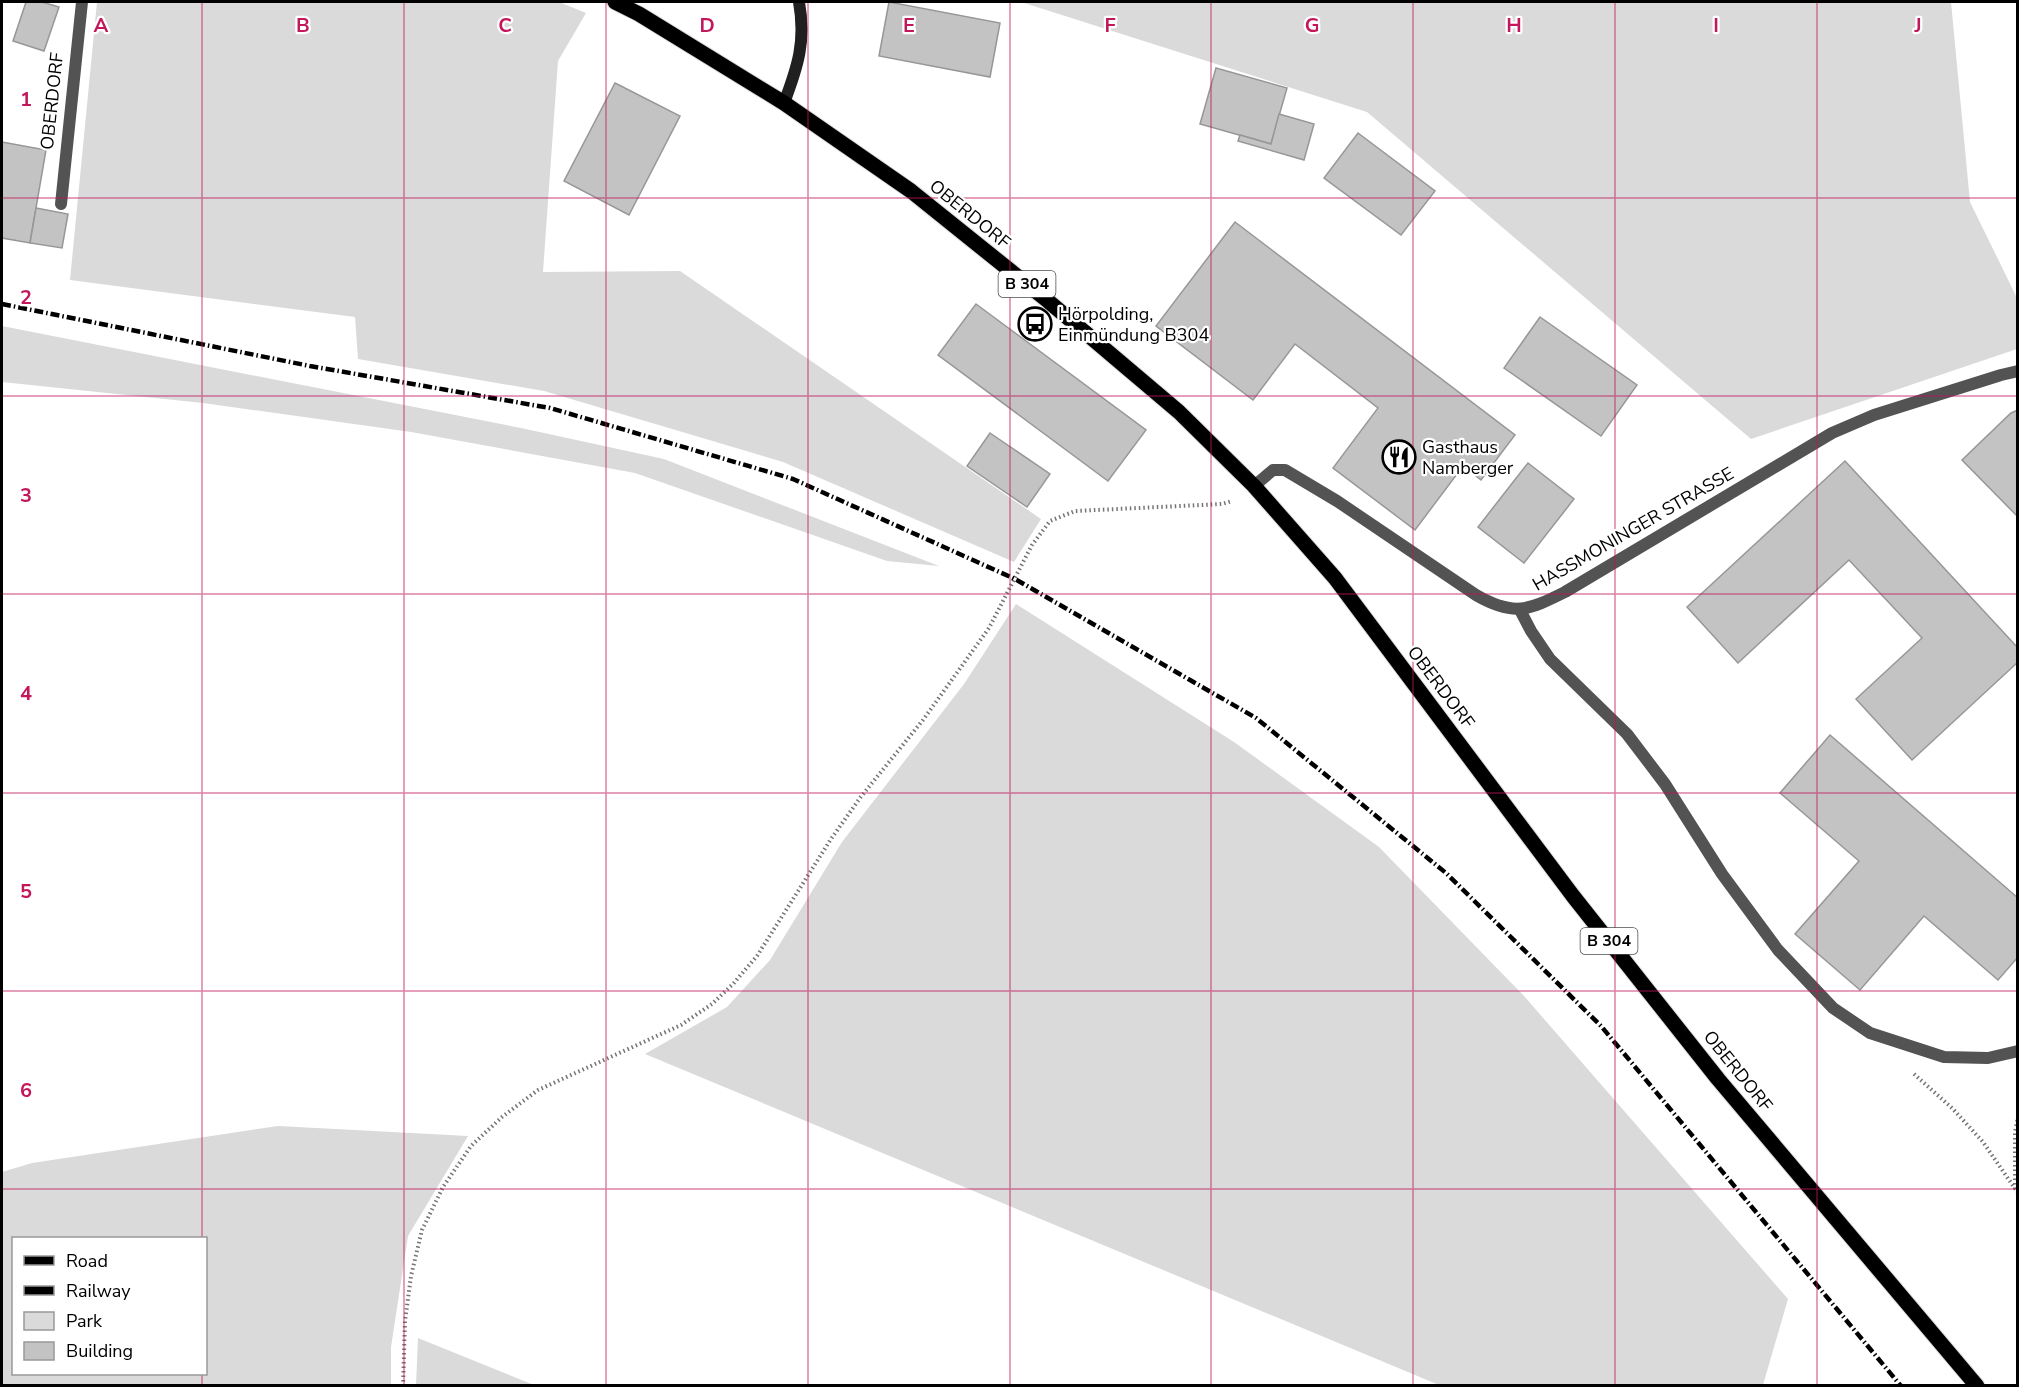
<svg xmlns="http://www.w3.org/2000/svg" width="2019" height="1387" viewBox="0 0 2019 1387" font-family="'Nunito Sans',sans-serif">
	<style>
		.green { fill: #dadada; fill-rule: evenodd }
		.building { fill: #c3c3c3; stroke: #979797; stroke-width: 1.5 }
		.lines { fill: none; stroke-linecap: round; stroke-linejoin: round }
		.primary-casing { stroke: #dbdbdb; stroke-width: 17 }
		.path { stroke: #757575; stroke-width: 4; stroke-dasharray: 1.5 3; stroke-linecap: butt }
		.lane { stroke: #535353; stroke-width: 12 }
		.street { stroke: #535353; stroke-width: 12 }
		.secondary { stroke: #202020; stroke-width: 12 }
		.primary { stroke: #000; stroke-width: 15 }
		.rail { stroke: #000; stroke-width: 4.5; stroke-dasharray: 9 3 1.5 3; stroke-linecap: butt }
		.grid { fill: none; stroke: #c2185b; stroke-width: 1.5; stroke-opacity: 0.55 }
		.labels { text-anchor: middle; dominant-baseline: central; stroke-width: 4.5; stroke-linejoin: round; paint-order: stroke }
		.shield { fill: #fff; stroke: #4c4c4c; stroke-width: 1.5 }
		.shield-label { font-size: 16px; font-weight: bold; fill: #000 }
		.street-label { font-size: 18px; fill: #000; stroke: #fff }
		.poi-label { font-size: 18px; fill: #000; stroke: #fff; text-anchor: start }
		.grid-label { font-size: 20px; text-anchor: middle; font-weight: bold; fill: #c2185b; stroke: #fff; stroke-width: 4.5; stroke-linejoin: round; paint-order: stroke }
	</style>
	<rect width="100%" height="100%" fill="#fff"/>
	<!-- green -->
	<g class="green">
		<polygon points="97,2 559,2 586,13 558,61 543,272 680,271 1041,519 1014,562 783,462 544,391 358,359 355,317 70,280"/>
		<polygon points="1021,2 1951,2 1970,202 2017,298 2017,349 1751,439 1367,112"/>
		<polygon points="2,326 521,428 664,459 939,566 887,561 635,473 411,432 203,403 2,382"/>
		<polygon points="1016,604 1234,742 1379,847 1524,996 1788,1299 1763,1385 1439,1385 645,1054 727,1007 770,960 842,842 964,684"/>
		<path d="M278 1126 468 1136 408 1236 391 1347V1385H2V1172L32 1163ZM206 1238V1374H14V1238Z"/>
		<polygon points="418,1338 534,1385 416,1385"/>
	</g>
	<!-- building -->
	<g class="building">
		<polygon points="26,2 42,2 59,7 44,51 13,41"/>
		<polygon points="889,2 1000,23 990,77 879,56"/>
		<polygon points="1216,68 1287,88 1271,144 1200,124"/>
		<polygon points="615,83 680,116 629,215 564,181"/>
		<polygon points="1279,114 1314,124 1304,160 1238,141 1240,135 1271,144"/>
		<polygon points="1358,133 1435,191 1401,235 1324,178"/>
		<polygon points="2,142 46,150 30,243 2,238"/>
		<polygon points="36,208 68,214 62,248 30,243"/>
		<polygon points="1235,222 1515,435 1481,480 1463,466 1415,530 1333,468 1378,408 1295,344 1253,400 1156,326"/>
		<polygon points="976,304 1146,430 1108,481 938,355"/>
		<polygon points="1540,317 1637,385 1601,436 1504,368"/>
		<polygon points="2018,410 2018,517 1962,460 2011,413"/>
		<polygon points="990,433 1050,474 1027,507 967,466"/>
		<polygon points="1845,461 2018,648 2018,662 1912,760 1856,699 1922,638 1849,560 1738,663 1687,607"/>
		<polygon points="1528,463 1574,499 1524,563 1478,527"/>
		<polygon points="1830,735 2018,898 2018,957 1998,980 1924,916 1860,990 1795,934 1859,861 1780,793"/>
	</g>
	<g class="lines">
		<!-- primary casing -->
		<g class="primary-casing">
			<polyline id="primary" points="615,2 639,14 784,103 911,191 1048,301 1179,412 1254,486 1335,578 1573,896 1718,1079 1977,1386"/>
		</g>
		<!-- path -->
		<g class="path">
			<polyline points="1914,1074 1953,1109 1983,1142 2018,1193"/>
			<polyline points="2015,1189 2015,1132 2018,1117"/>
			<polyline points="403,1386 405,1321 411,1276 422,1230 443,1187 471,1146 502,1117 538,1090 681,1025 712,1004 733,984 757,956 831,839 860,798 923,720 989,628 1032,545 1050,521 1075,511 1222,504 1232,501"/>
		</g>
		<!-- lane -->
		<polyline class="lane" points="61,204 82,2"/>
		<!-- street -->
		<g class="street">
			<path d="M1254 486 1273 470H1285L1337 501 1476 595C1514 617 1529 610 1565 592L1832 433 1874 415 2001 375 2018 371"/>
			<polyline points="1520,610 1531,631 1550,659 1627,734 1665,784 1722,874 1778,950 1833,1008 1870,1033 1944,1057 1988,1058 2018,1051"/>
		</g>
		<!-- secondary -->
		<path class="secondary" d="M784 103C798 66 806 41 799 2"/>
		<!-- primary -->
		<use href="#primary" class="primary"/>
		<!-- rail -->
		<polyline class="rail" points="2,304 310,366 550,408 793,479 1015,579 1256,718 1446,873 1601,1026 1901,1386"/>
	</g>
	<!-- grid -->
	<path class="grid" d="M202 2V1238M404 2V1386M606 2V1386M808 2V1386M1010 2V1386M1211 2V1386M1413 2V1386M1615 2V1386M1817 2V1386M2 198H2018M2 396H2018M2 594H2018M2 793H2018M2 991H2018M2 1189H2018M202 1374V1386"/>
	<!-- icons -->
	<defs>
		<g id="bus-ring" transform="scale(1.725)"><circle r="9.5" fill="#fff" stroke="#000" stroke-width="1.5"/><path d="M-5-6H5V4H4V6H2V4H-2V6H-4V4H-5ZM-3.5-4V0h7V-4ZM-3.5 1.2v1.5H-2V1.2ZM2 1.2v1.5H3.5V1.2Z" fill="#000"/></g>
		<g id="restaurant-ring" transform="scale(1.725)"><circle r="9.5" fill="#fff" stroke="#000" stroke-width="1.5"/><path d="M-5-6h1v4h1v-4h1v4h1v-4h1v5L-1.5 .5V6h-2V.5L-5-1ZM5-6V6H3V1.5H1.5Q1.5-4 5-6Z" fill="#000"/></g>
	</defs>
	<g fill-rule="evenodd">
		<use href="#bus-ring" x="1035" y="324"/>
		<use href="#restaurant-ring" x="1399" y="457"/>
	</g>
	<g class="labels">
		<!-- shield labels -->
		<g class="shield">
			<rect x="998.5" y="271" width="57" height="26" rx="4.5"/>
			<rect x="1580.5" y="928" width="57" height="26" rx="4.5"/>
		</g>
		<g class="shield-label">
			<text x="1027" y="284">B 304</text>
			<text x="1609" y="941">B 304</text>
		</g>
		<!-- street labels -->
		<g class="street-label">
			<text transform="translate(52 101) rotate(-84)">OBERDORF</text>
			<text transform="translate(970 214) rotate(39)">OBERDORF</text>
			<text transform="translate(1633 529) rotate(-30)">HASSMONINGER STRASSE</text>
			<text transform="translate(1441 687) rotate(53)">OBERDORF</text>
			<text transform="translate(1738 1071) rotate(51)">OBERDORF</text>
		</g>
		<!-- poi labels -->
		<g class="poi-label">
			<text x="1058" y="314">Hörpolding,<tspan x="1058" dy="21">Einmündung B304</tspan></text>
			<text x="1422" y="447">Gasthaus<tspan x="1422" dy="21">Namberger</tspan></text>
		</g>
	</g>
	<g class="grid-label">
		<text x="101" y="32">A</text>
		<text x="303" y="32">B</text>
		<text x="505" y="32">C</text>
		<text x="707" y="32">D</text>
		<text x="909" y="32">E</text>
		<text x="1110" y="32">F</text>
		<text x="1312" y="32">G</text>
		<text x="1514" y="32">H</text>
		<text x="1716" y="32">I</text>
		<text x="1918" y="32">J</text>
		<text x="26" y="106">1</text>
		<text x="26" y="304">2</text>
		<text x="26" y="502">3</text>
		<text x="26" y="700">4</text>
		<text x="26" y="898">5</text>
		<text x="26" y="1097">6</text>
	</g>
	<!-- border -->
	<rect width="2019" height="1387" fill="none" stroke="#000000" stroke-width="6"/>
	<!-- legend -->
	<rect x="12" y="1237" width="195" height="138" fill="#ffffff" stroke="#999999" stroke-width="1.5"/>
	<rect x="24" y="1256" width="30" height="9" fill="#000000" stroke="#999999" stroke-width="1.5"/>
	<text x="66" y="1267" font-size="18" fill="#000000">Road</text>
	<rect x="24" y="1286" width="30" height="9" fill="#000000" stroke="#999999" stroke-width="1.5"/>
	<text x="66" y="1297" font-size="18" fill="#000000">Railway</text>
	<rect x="24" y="1312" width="30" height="18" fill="#dadada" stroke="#999999" stroke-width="1.5"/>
	<text x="66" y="1327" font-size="18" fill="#000000">Park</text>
	<rect x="24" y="1342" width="30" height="18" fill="#c3c3c3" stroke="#999999" stroke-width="1.5"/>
	<text x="66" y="1357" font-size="18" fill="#000000">Building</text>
</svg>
